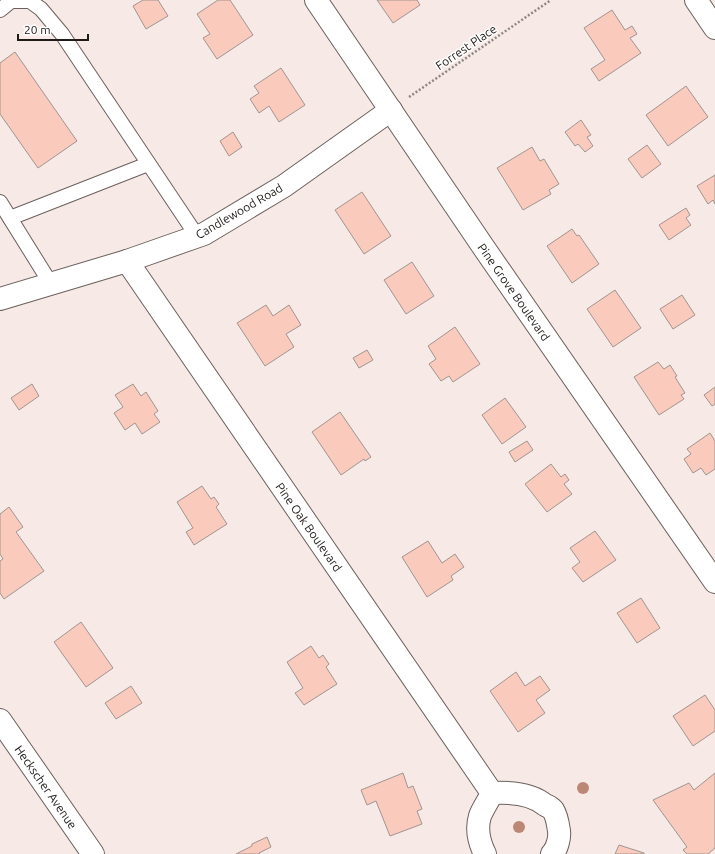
<svg xmlns="http://www.w3.org/2000/svg" width="715" height="854" viewBox="0 0 715 854" font-family="Ubuntu,sans-serif">
	<style>
		.building { fill: #facbbc; stroke: #a09490 }
		.lines { fill: none; stroke-linecap: round; stroke-linejoin: round }
		.lane-casing { stroke: #6b605d; stroke-width: 16 }
		.street-casing { stroke: #6b605d; stroke-width: 24 }
		.secondary-casing { stroke: #6b605d; stroke-width: 24 }
		.path { stroke: #8f8683; stroke-width: 2.5; stroke-dasharray: 2 2; stroke-linecap: butt }
		.lane { stroke: #fff; stroke-width: 14 }
		.street { stroke: #fff; stroke-width: 22 }
		.secondary { stroke: #fff; stroke-width: 22 }
		.tree { fill: #bc8774 }
		.labels { text-anchor: middle; dominant-baseline: central; stroke-width: 3; stroke-linejoin: round; paint-order: stroke }
		.street-label { font-size: 12px; fill: #1e1a18; stroke: #fff }
	</style>
	<rect width="100%" height="100%" fill="#f7eae6"/>
	<!-- building -->
	<g class="building">
		<polygon points="143,0 158,0 168,16 146,29 133,6"/>
		<polygon points="218,0 230,0 253,35 217,59 203,38 210,34 197,14"/>
		<polygon points="377,0 417,0 420,5 393,23"/>
		<polygon points="612,10 625,30 632,26 637,34 630,38 641,53 599,81 591,69 605,60 584,28"/>
		<polygon points="15,52 77,141 38,168 0,114 0,63"/>
		<polygon points="281,68 305,105 279,122 269,106 259,113 250,99 259,93 254,86"/>
		<polygon points="686,86 708,117 668,146 646,115"/>
		<polygon points="581,120 591,135 587,137 593,146 585,152 578,144 575,146 565,132"/>
		<polygon points="233,132 242,147 229,156 220,141"/>
		<polygon points="647,145 661,164 642,178 628,159"/>
		<polygon points="532,147 540,161 544,159 559,184 549,190 551,194 523,210 497,168"/>
		<polygon points="715,175 715,204 713,200 708,204 697,186"/>
		<polygon points="362,192 391,236 364,254 335,210"/>
		<polygon points="686,208 690,215 686,218 691,225 669,240 659,225"/>
		<polygon points="572,229 577,236 579,235 599,264 572,283 547,246"/>
		<polygon points="412,262 434,296 406,314 384,280"/>
		<polygon points="615,290 641,328 613,347 587,309"/>
		<polygon points="682,295 695,315 673,329 660,309"/>
		<polygon points="266,305 273,316 289,305 301,325 286,334 294,347 265,366 237,323"/>
		<polygon points="455,327 480,364 453,382 449,376 441,381 429,364 436,359 428,346"/>
		<polygon points="367,350 373,360 359,368 353,358"/>
		<polygon points="658,362 664,369 670,365 677,376 675,377 685,393 681,395 684,399 659,415 634,377"/>
		<polygon points="32,384 39,396 19,410 11,398"/>
		<polygon points="133,384 141,396 146,392 158,411 154,414 160,422 142,434 135,423 125,430 114,413 123,407 115,395"/>
		<polygon points="715,387 715,404 712,406 704,395"/>
		<polygon points="505,398 526,427 502,444 482,415"/>
		<polygon points="340,412 371,457 365,461 364,459 341,475 312,432"/>
		<polygon points="710,433 715,441 715,469 706,475 701,468 693,473 684,459 691,454 687,449"/>
		<polygon points="527,441 533,450 515,462 509,452"/>
		<polygon points="551,464 561,477 565,474 569,480 564,484 572,494 547,512 525,484"/>
		<polygon points="202,486 211,499 214,497 219,504 216,507 227,524 194,545 186,532 193,528 177,502"/>
		<polygon points="9,507 23,527 16,532 44,571 4,599 0,593 0,561 3,559 0,554 0,514"/>
		<polygon points="595,531 616,560 583,582 572,568 580,562 570,548"/>
		<polygon points="428,541 442,563 455,554 464,567 451,576 453,580 427,597 402,557"/>
		<polygon points="641,598 660,628 637,643 617,613"/>
		<polygon points="81,622 113,668 86,687 54,642"/>
		<polygon points="311,646 319,658 323,655 329,664 326,667 337,684 304,705 295,693 303,688 287,662"/>
		<polygon points="516,672 525,686 540,676 550,690 536,700 545,713 518,732 490,691"/>
		<polygon points="131,686 142,703 116,719 105,703"/>
		<polygon points="705,695 715,710 715,731 693,746 673,716"/>
		<polygon points="403,773 408,788 413,786 422,809 417,811 422,824 390,836 376,801 367,805 361,790"/>
		<polygon points="715,773 715,848 708,854 687,854 683,850 687,847 653,800 689,783 694,790"/>
		<polygon points="267,837 271,847 259,853 260,854 236,854 252,846 252,844"/>
		<polygon points="619,845 644,853 644,854 615,854"/>
	</g>
	<g class="lines">
		<!-- lane casing -->
		<g class="lane-casing">
			<g id="lane">
				<polyline points="0,10 11,1 30,1 41,9 62,34 197,236"/>
				<polyline points="0,202 51,284"/>
				<polyline points="10,218 148,164"/>
			</g>
		</g>
		<!-- street casing -->
		<g class="street-casing">
			<g id="street">
				<polyline points="316,0 484,248 715,582"/>
				<polyline points="127,261 492,793"/>
				<polyline points="0,720 93,854"/>
				<path d="M492 793C510 792 531 793 545 805 548 806 551 808 553 810 557 816 558 824 559 831 560 838 557 849 552 854"/>
				<path d="M485 854C479 842 476 829 480 816 483 808 489 800 492 793"/>
			</g>
		</g>
		<!-- secondary casing -->
		<g class="secondary-casing">
			<g id="secondary">
				<polyline points="696,0 715,28"/>
				<polyline points="0,299 127,261 204,234 284,186 391,110"/>
			</g>
		</g>
		<!-- path -->
		<polyline class="path" points="409,97 551,0"/>
		<!-- lane -->
		<use href="#lane" class="lane"/>
		<!-- street -->
		<use href="#street" class="street"/>
		<!-- secondary -->
		<use href="#secondary" class="secondary"/>
	</g>
	<!-- trees -->
	<g class="tree">
		<circle cx="583" cy="788" r="6"/>
		<circle cx="519" cy="827" r="6"/>
	</g>
	<g class="labels">
		<!-- street labels -->
		<g class="street-label">
			<text transform="translate(466 47) rotate(-34)">Forrest Place</text>
			<text transform="translate(239 211) rotate(-30)">Candlewood Road</text>
			<text transform="translate(514 292) rotate(55)">Pine Grove Boulevard</text>
			<text transform="translate(309 527) rotate(55)">Pine Oak Boulevard</text>
			<text transform="translate(46 787) rotate(55)">Heckscher Avenue</text>
		</g>
	</g>
	<!-- scale -->
	<path d="M18 34v6h70v-6" fill="none" stroke="#1e1a18" stroke-width="2"/>
	<text x="24" y="34" font-size="12" fill="#1e1a18" stroke="#ffffff" stroke-width="3" paint-order="stroke">20 m</text>
</svg>
